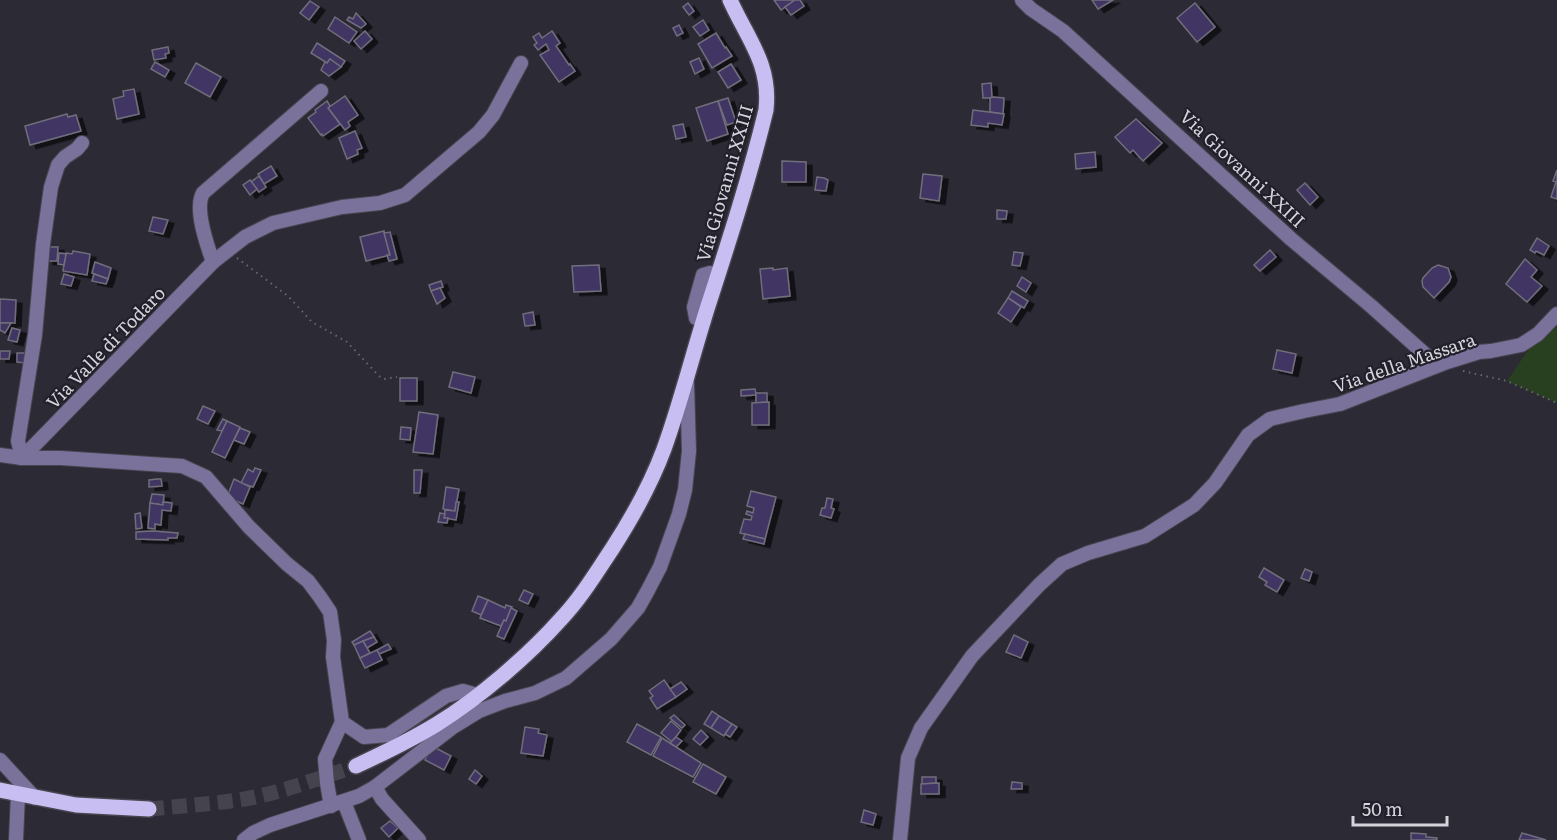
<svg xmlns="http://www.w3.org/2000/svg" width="1557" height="840" viewBox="0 0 1557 840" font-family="Literata,serif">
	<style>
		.green { fill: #284020 }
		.building { fill: #403464; stroke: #716e7b; stroke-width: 1.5; filter: url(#shadow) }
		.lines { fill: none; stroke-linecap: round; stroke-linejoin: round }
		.major-tunnel { stroke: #45444e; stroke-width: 15; stroke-dasharray: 15 8; stroke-linecap: butt }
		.minor-casing { stroke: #474550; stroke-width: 16 }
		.major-casing { stroke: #474550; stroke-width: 18 }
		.path { stroke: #696871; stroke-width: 2; stroke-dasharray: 1.5 4.5; stroke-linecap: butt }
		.minor { stroke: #7b729b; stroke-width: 14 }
		.major { stroke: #c8bef1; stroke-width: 15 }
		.labels { text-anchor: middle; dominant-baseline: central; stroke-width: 4.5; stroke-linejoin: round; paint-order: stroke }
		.street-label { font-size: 18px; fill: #d5d4db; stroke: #22202b }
	</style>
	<defs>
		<filter id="shadow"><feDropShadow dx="6" dy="3.5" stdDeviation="0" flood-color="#0009"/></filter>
	</defs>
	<rect width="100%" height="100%" fill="#2c2a35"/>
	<!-- green -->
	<polygon class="green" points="1557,308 1557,403 1507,381"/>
	<!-- building -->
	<g class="building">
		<polygon points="774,0 795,0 781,10"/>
		<polygon points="795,0 800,0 804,6 791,15 785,7"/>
		<polygon points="1092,0 1113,0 1098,9"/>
		<polygon points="310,1 319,7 309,20 300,13"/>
		<polygon points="688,3 694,11 689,15 683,7"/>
		<polygon points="1195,3 1215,27 1197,42 1177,18"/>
		<polygon points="356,13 366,24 361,28 347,20 349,17 353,19"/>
		<polygon points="335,17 357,32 349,43 328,29"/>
		<polygon points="703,20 709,30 700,36 693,27"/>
		<polygon points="679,25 683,33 677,36 673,28"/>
		<polygon points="365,31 372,39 361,49 354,41"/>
		<polygon points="552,31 560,43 556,46 569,65 570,64 575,71 559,82 540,55 549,50 546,44 538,50 534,45 537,43 533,37 539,33 542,38"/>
		<polygon points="716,33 725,48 726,47 732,56 712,68 698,44"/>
		<polygon points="317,43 345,61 341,67 330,59 327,63 311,53"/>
		<polygon points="168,47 169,53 165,54 166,58 154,60 152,50"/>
		<polygon points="699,58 704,69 695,74 690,62"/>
		<polygon points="330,59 341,67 329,76 321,70 325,62 327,63"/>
		<polygon points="155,62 169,70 165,77 151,69"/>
		<polygon points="196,63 221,77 210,97 185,83"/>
		<polygon points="731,64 741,80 728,88 718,72"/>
		<polygon points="991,83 992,98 983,98 982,84"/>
		<polygon points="134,89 139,114 117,119 113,99 124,96 123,91"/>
		<polygon points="345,96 358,115 348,122 350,126 345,130 328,108"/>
		<polygon points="992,97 1004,98 1003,114 990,112 990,98"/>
		<polygon points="728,98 736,122 727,125 718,101"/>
		<polygon points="327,101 330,106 328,108 340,124 323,136 322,134 321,135 308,118 316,112 315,110"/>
		<polygon points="718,101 728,134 707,141 696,108"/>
		<polygon points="973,110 1004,114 1002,125 988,123 988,127 971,125"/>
		<polygon points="67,114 68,117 76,115 81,131 30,145 25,126"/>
		<polygon points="1136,119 1162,143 1143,161 1133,150 1130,153 1115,137"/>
		<polygon points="683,124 686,137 676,139 673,126"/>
		<polygon points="355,131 362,148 357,150 358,154 347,159 339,138"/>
		<polygon points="1095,152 1096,167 1076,169 1075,154"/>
		<polygon points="782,161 806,162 806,182 782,182"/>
		<polygon points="271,166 277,176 264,184 258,174"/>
		<polygon points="1557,170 1557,199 1551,197 1556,182 1553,181"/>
		<polygon points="923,174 942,176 939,201 920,198"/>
		<polygon points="259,176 266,187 259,192 251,182"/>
		<polygon points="817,177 824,178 828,180 826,191 815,190"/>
		<polygon points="250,180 257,189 250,195 243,185"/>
		<polygon points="1305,183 1318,197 1310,205 1297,190"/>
		<polygon points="997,210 1007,211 1006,219 997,219"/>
		<polygon points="153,217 168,220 163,234 149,231"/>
		<polygon points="384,231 390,255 366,261 360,237"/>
		<polygon points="390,232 397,259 389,261 387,255 390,255 384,233"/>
		<polygon points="1537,238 1549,246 1544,255 1536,251 1535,253 1530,250"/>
		<polygon points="47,247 58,247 57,261 47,261"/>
		<polygon points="1270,250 1276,257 1260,271 1254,265"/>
		<polygon points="73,251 90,254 87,275 63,271 66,253 72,254"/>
		<polygon points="1014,252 1023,253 1020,266 1012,265"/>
		<polygon points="59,253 66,254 64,265 58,264"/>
		<polygon points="1525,259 1537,270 1531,277 1542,286 1527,302 1506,284"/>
		<polygon points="95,262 111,268 108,279 92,273"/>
		<polygon points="599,265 601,291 574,292 572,266"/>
		<polygon points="1438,265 1448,268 1451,277 1449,282 1434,298 1423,287 1422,281 1423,278 1432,268"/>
		<polygon points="773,268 773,270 787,268 790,296 763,299 760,269"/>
		<polygon points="64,274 74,277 71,286 61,284"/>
		<polygon points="94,274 108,279 106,284 92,281"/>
		<polygon points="1022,277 1031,283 1026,292 1017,286"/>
		<polygon points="441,281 443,287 431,291 429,285"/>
		<polygon points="440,288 445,298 437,304 431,291"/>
		<polygon points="1012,291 1028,301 1024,308 1008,298"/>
		<polygon points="1008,298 1021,307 1011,322 998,313"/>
		<polygon points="0,299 16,300 15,323 0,323"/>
		<polygon points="533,312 535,325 525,326 523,314"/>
		<polygon points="0,323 11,323 5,333 0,330"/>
		<polygon points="12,328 20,330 17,342 8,340"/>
		<polygon points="1277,350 1296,354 1292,373 1273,369"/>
		<polygon points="0,351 10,351 9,359 0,359"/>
		<polygon points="17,353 26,353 25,363 17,362"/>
		<polygon points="453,372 475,377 471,393 449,387"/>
		<rect x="400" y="378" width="17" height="23"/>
		<polygon points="755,389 756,395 741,396 741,390"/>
		<polygon points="756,393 767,393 767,402 756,403"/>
		<polygon points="769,402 769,425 752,425 752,403"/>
		<polygon points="203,406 215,411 208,424 197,419"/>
		<polygon points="419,412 438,415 433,454 413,452"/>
		<polygon points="223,419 227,421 222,431 217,430"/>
		<polygon points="227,421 240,427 225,458 212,452"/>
		<polygon points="401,427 411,428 410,440 400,439"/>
		<polygon points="240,428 250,432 244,444 234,440"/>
		<polygon points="255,468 261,470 253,487 241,483 248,469 253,472"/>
		<polygon points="414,470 422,470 420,493 414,493"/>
		<polygon points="157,479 161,479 162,486 149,487 149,480"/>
		<polygon points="234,479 250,487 243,504 227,497"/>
		<polygon points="446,487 459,489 455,511 443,509"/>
		<polygon points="751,491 776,497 765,539 740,533 744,519 751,520 752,516 746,514 747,511 753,513 754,508 747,506"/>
		<polygon points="152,494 164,495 163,505 150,503"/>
		<polygon points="827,498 833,499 831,508 834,509 831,518 820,515 822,508 825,508"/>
		<polygon points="163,502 172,503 171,511 162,510 161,525 155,524 155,529 148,528 150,503 163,505"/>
		<polygon points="456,502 459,502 456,520 444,518 445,510 455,511"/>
		<polygon points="140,513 142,528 136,529 135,514"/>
		<polygon points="440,513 445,514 444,518 448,518 447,523 438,522"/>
		<polygon points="153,531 178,533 177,538 168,538 168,540 136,539 136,532"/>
		<polygon points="745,534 765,539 764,544 743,539"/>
		<polygon points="1264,568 1284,580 1277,592 1265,585 1267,582 1259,577"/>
		<polygon points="1305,569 1312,572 1309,581 1301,578"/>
		<polygon points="524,590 533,594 528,604 519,600"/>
		<polygon points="478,596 488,600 481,615 472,611"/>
		<polygon points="488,600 505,608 506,605 512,607 506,621 504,620 501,626 480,618"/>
		<polygon points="511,608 517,611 504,639 497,636 504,620 506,621"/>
		<polygon points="370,631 374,637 354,645 352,642"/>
		<polygon points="1014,635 1028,642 1021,658 1006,652"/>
		<polygon points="374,637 377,642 367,648 363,641"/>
		<polygon points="363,641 370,653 360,658 354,645"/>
		<polygon points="388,644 391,649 379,654 377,650"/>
		<polygon points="377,650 382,660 365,668 360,658"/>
		<polygon points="664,680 676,697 657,709 650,698 653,696 649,691"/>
		<polygon points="681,682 687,689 676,697 670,689"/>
		<polygon points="712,711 719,716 711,728 704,724"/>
		<polygon points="674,715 685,725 682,728 670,718"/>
		<polygon points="719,716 732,724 724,736 711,728"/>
		<polygon points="671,721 681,730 672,742 661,733"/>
		<polygon points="637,724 661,737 651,755 627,742"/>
		<polygon points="732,724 737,727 730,737 725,734"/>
		<polygon points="525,727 539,729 538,733 547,735 543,756 521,753"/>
		<polygon points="701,730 708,737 700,745 693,739"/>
		<polygon points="676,737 682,741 676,747 670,743"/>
		<polygon points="662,738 701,763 693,777 653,756"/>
		<polygon points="432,746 451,756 444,770 425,760"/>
		<polygon points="703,764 726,777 716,794 693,782"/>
		<polygon points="475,770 482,776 476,784 469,779"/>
		<polygon points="922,777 936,777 936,783 922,784"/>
		<polygon points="1012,782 1022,783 1022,789 1011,789"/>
		<polygon points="939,783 939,794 921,794 921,784"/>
		<polygon points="864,810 876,814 873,825 861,822"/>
		<polygon points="390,821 398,828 389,837 381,828"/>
		<polygon points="1411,833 1426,834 1426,837 1437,838 1437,840 1411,840"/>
		<polygon points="1522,833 1546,840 1519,840"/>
	</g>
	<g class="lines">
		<!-- major-tunnel -->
		<path class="major-tunnel" d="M149 809C181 806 213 804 245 799 283 792 320 778 356 766"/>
		<!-- minor casing -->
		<g class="minor-casing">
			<g id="minor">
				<polyline points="1022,0 1031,9 1063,31 1291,239 1371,306 1437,365"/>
				<polyline points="213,262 245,237 273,223 342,207 380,203 405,195 479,132 493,115 521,63"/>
				<polyline points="704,321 696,318 694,307 703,275 710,273 718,275"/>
				<polyline points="0,455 22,458 61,458 166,465 182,466 206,477 249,527 287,564 308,581 320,597 330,612 334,640 333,657 342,722 364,737 388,735 446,696 463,691 477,695"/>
				<path d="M22 458 213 262C207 245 194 209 203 193L321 91"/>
				<polyline points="22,458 18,441 35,335 43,244 51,187 58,165 65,157 77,149 82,143"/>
				<polyline points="0,760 35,798"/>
				<polyline points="375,787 382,799 419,840"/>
				<polyline points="344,802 359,840"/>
				<polyline points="331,806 327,783 325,759 342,722"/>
				<polyline points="16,840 18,794"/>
				<polyline points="244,840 253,833 270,825 359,796 375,787 453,727 479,711 505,701 535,693 566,678 611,639 638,608 647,592 660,567 679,514 685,490 689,451 687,383"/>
				<polyline points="900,840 908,758 921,728 972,656 1039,585 1062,564 1088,553 1145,536 1194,505 1215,483 1248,435 1270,419 1304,411 1340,404 1447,362 1479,352 1491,351 1521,345 1538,334 1557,314"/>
			</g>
		</g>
		<!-- major casing -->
		<g class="major-casing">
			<g id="major">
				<path d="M356 766C384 753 411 740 437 724 479 698 528 656 561 619 581 598 596 573 612 549 632 518 651 484 664 449 681 402 693 353 708 306 729 241 750 176 766 110 771 64 748 40 730 0"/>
				<polyline points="0,790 76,805 149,809"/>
			</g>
		</g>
		<!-- path -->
		<g class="path">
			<polyline points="237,258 288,296 312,322 347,342 379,376 384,379 397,377"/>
			<polyline points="1463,371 1507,381 1557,403"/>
		</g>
		<!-- minor -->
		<use href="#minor" class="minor"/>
		<!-- major -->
		<use href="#major" class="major"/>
	</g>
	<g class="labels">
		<!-- street labels -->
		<g class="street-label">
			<text transform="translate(1243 168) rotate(43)">Via Giovanni XXIII</text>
			<text transform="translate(724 183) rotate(-74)">Via Giovanni XXIII</text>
			<text transform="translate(105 347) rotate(-46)">Via Valle di Todaro</text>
			<text transform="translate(1404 362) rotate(-19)">Via della Massara</text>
		</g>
	</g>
	<!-- scale -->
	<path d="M1353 816v9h94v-9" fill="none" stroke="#d5d4db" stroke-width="3"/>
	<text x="1362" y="816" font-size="18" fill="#d5d4db" stroke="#22202b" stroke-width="4.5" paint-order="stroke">50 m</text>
</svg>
